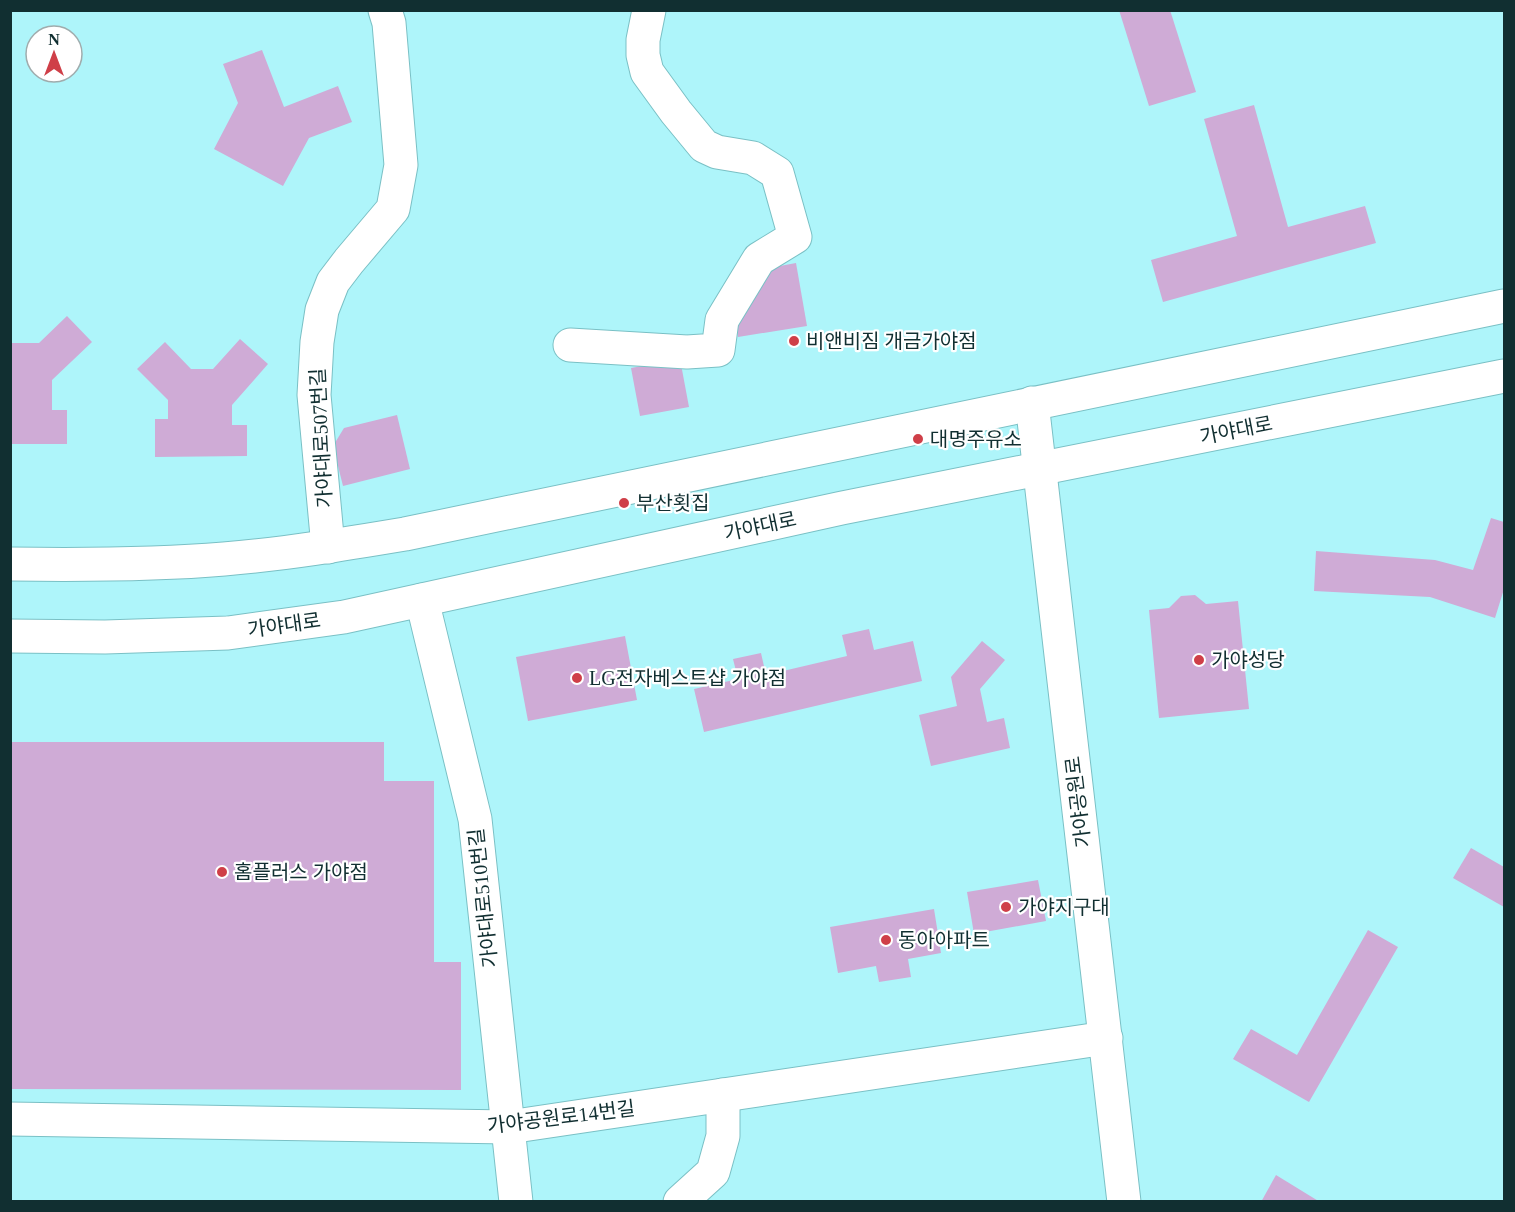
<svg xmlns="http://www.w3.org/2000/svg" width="1515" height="1212" viewBox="0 0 1515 1212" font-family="'Times New Roman','Noto Sans KR',serif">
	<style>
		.building { fill: #cfabd6 }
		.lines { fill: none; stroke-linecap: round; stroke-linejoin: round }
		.minor-casing { stroke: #7ac0c5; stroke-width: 35 }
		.major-casing { stroke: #7ac0c5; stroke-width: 35 }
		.minor { stroke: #fff; stroke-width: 33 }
		.major { stroke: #fff; stroke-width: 33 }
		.poi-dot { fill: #cf3f48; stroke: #fff; stroke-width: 2 }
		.labels { text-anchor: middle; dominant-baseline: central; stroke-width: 4.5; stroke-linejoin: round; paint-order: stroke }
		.poi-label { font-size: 20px; fill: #112f31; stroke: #fff; text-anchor: start }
		.street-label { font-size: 20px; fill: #112f31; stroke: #fff }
	</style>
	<rect width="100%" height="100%" fill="#aef5fa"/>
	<!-- building -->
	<g class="building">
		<polygon points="1119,10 1170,10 1196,92 1149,106"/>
		<polygon points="262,50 284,107 338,86 352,122 309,138 283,186 214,149 238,103 223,64"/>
		<polygon points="1254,105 1288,227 1365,206 1376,243 1163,302 1151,260 1237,236 1204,119"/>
		<polygon points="796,263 807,326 738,337 734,315 764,269"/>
		<polygon points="67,316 92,342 52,380 52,410 67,410 67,444 10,444 10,343 39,343"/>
		<polygon points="240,339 268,364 232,405 232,425 247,425 247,456 155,457 155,419 168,419 168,400 137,369 165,342 191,369 213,369"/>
		<polygon points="680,359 689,407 640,416 631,368"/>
		<polygon points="397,415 410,469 343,486 333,446 344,428"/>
		<polygon points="1491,518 1504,522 1504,589 1495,618 1430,597 1314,591 1316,551 1435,560 1473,570"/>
		<polygon points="1195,595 1206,604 1238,601 1249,709 1159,718 1149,610 1169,608 1181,596"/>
		<polygon points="869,629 874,650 913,641 922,681 704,732 694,689 738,679 733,659 761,653 766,675 847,656 842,635"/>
		<polygon points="625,636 637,700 528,721 516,657"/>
		<polygon points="982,641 1005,660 980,689 987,722 1004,718 1010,748 931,766 919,715 957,706 951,677"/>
		<polygon points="10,742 384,742 384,781 434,781 434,962 461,962 461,1090 10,1089"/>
		<polygon points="1471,848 1504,867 1504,907 1453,878"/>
		<polygon points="1038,880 1046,921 974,934 967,892"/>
		<polygon points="934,909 941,953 908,959 911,977 879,982 876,966 838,973 830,927"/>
		<polygon points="1368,930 1398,947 1309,1102 1233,1059 1251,1029 1297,1055"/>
		<polygon points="1276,1175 1320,1202 1261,1202"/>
	</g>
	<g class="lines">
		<!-- minor casing -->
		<g class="minor-casing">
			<g id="minor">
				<polyline points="570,345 687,352 718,350 722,320 759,259 795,237 777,173 753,158 717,152 704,146 676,112 647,72 643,55 643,40 649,10"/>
				<polyline points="328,547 314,395 317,342 322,310 333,282 349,261 393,209 401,165 389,23 385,10"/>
				<polyline points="422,600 475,819 516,1202"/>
				<polyline points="10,1119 509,1127 1106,1038"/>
				<polyline points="680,1202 713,1172 723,1136 723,1095"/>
			</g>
		</g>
		<!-- major casing -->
		<g class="major-casing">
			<g id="major">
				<polyline points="1032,403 1124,1202"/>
				<path d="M10 564C82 565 153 565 224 559 285 554 345 544 405 534L1504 306"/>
				<polyline points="10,636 105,637 228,633 344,617 842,508 1504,376"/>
			</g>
		</g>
		<!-- minor -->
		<use href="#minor" class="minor"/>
		<!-- major -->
		<use href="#major" class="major"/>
	</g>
	<!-- markers -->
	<g class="poi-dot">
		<circle cx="794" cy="341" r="6"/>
		<circle cx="918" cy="439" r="6"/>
		<circle cx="624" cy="503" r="6"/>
		<circle cx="1199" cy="660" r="6"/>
		<circle cx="577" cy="678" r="6"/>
		<circle cx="222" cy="872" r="6"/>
		<circle cx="1006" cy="907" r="6"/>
		<circle cx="886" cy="940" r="6"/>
	</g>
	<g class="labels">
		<!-- poi labels -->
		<g class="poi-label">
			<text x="806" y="341">비앤비짐 개금가야점</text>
			<text x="930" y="439">대명주유소</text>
			<text x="636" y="503">부산횟집</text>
			<text x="1211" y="660">가야성당</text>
			<text x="589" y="678">LG전자베스트샵 가야점</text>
			<text x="234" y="872">홈플러스 가야점</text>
			<text x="1018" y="907">가야지구대</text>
			<text x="898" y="940">동아아파트</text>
		</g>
		<!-- street labels -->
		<g class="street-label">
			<text transform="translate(1236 430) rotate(-11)">가야대로</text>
			<text transform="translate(321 438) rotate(-93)">가야대로507번길</text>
			<text transform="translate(760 526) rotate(-12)">가야대로</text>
			<text transform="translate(284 625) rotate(-8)">가야대로</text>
			<text transform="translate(1078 802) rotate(-97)">가야공원로</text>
			<text transform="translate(483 898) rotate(-96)">가야대로510번길</text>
			<text transform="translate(561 1117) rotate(-7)">가야공원로14번길</text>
		</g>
	</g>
	<!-- border -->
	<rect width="1515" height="1212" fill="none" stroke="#112f31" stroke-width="24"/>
	<!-- north arrow -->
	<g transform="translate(54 54)"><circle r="28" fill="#ffffff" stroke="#a0acad" stroke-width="1.5"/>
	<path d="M0-4.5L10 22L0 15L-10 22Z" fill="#cf3f48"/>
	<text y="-9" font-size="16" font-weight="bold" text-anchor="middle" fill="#112f31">N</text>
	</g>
</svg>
